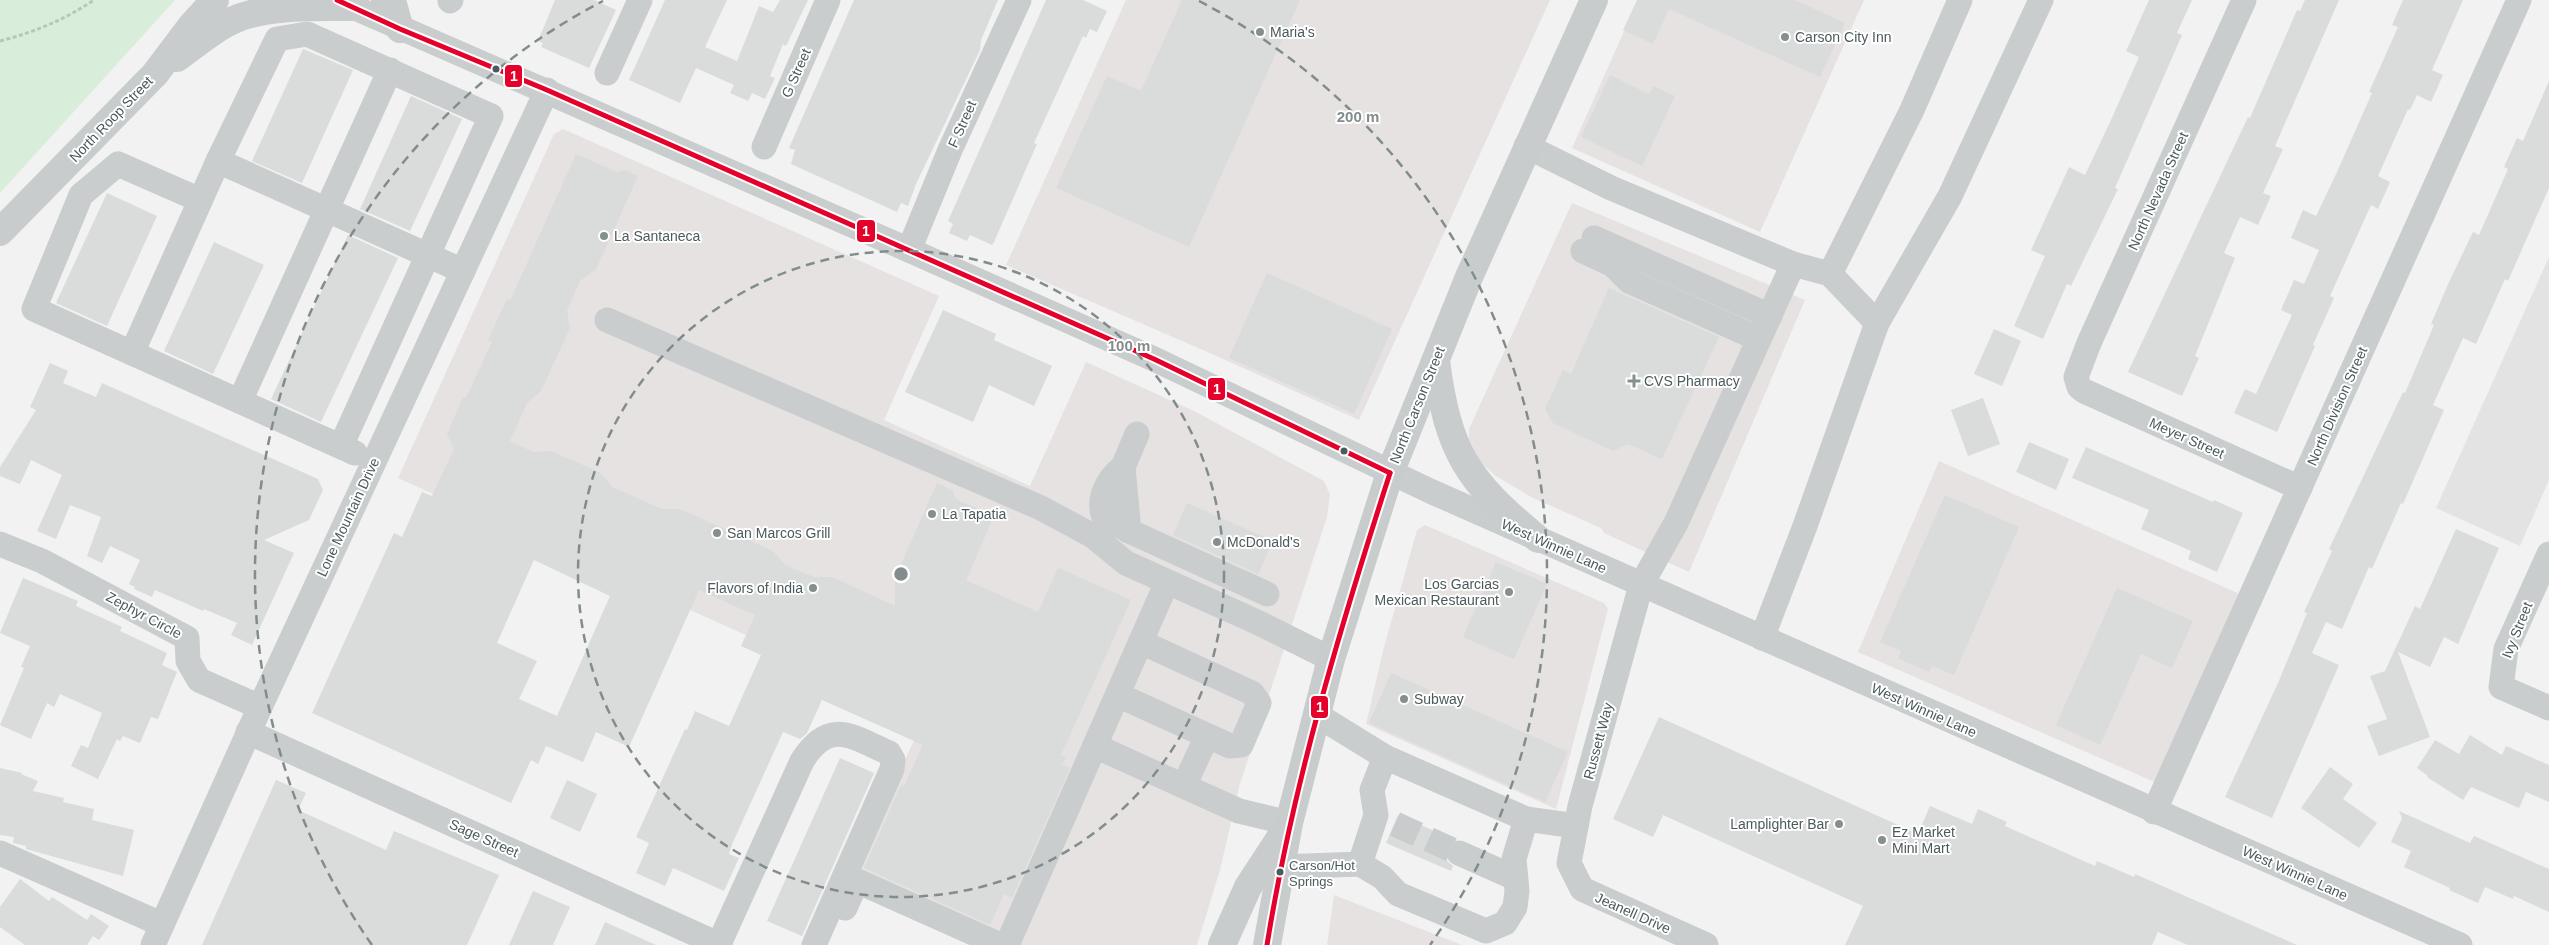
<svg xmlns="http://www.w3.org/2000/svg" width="2549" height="945" viewBox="0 0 2549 945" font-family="Helvetica,sans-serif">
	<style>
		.commercial { fill: #e5e2e1 }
		.education { fill: #e4e3e4 }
		.green { fill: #d9eeda }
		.building { fill: #dadbdb; fill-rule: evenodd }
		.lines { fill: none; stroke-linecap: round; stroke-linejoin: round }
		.minor-tunnel { stroke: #c8cccc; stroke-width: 25; stroke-dasharray: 25 12; stroke-linecap: butt }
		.path { stroke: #bac5be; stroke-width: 3; stroke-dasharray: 4 2.5; stroke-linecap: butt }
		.minor { stroke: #cacdcd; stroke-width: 25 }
		.major { stroke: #c8cccd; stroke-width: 28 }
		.bus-1-casing { stroke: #fff; stroke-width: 9 }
		.bus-1 { stroke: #e4002b; stroke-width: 5 }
		.ring { fill: none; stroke: #828c8d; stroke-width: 2.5; stroke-dasharray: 9 6 }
		.poi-dot { fill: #858f90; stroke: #fff; stroke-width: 2 }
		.bus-dot { fill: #4b5a5c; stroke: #fff; stroke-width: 2 }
		.labels { text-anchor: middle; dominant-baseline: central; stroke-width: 4; stroke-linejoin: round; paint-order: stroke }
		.bus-label { font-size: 13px; fill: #4b5a5c; stroke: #fff; text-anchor: start }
		.poi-label { font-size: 14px; fill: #4b5a5c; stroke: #fff; text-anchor: start }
		.street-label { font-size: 14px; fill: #4b5a5c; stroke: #fff }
		.centre { fill: #828c8d; stroke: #fff; stroke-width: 2.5 }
		.ring-label { font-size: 15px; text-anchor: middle; font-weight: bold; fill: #828c8d; stroke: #fff; stroke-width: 4; stroke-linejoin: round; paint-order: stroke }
		.line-badge { stroke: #fff; stroke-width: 2 }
		.badge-label { font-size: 14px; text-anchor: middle; font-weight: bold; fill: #fff }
	</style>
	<rect width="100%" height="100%" fill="#f2f2f2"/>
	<!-- commercial -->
	<g class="commercial">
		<polygon points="1126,0 1550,0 1359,420 1203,350 1006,265"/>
		<polygon points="1638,0 1864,0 1760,232 1572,148"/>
		<polygon points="563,129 939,296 884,420 1030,486 1086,362 1194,411 1324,481 1330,495 1327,517 1239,787 1220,870 1197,945 986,945 850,881 925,716 398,478 554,134"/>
		<polygon points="1572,203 1805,300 1689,572 1604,533 1601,528 1533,498 1496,476 1480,462 1469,439 1469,429"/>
		<polygon points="1939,461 2251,599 2166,787 1858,652"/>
		<polygon points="1425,525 1604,603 1608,609 1556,809 1366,724 1383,651 1412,548 1417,530"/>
		<polygon points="1334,895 1462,945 1327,945"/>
	</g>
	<!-- education -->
	<polygon class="education" points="2549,257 2549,480 2520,546 2436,508"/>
	<!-- green -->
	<polygon class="green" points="0,0 175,0 0,193"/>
	<!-- building -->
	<g class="building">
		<polygon points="555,0 594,0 616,10 589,68 541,47 543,43 538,41"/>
		<polygon points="665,0 727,0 705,47 737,61 759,6 773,12 780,0 808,0 786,46 783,44 770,76 775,78 765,99 752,93 748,101 730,93 734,85 696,68 680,103 629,80"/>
		<polygon points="854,0 998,0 981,40 980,50 916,184 908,206 901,203 897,212 791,164 795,150 789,148"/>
		<polygon points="1046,0 1083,0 1107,11 1097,32 1090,29 1086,38 1083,36 1034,143 1037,144 994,242 992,245 970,235 967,241 949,233 953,224 948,221"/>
		<polygon points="1182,0 1300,0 1189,247 1056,188 1107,76 1141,91"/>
		<polygon points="1637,0 1795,0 1845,23 1820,77 1669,9 1653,44 1623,30"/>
		<polygon points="2149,0 2192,0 2177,33 2182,35 2115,188 2118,189 2071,286 2067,284 2043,339 2014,326 2045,256 2031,250 2069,167 2085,175 2111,120 2139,57 2126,51"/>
		<polygon points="2305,0 2339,0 2275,146 2283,149 2263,193 2271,196 2258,225 2240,217 2224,253 2235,258 2195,356 2199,358 2182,396 2128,372 2248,117 2250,118 2297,10 2300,11"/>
		<polygon points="2403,0 2463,0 2432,70 2443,75 2431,102 2417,95 2410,110 2408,109 2378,176 2390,182 2378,209 2371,205 2330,296 2334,298 2313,345 2315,346 2277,432 2234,413 2245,389 2256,394 2292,315 2281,310 2294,280 2304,284 2319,250 2291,238 2303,210 2316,216 2337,172 2372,93 2369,92 2398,27 2392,25"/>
		<polygon points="303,49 353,70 302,183 252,161"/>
		<polygon points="1610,75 1649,94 1653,86 1675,96 1642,166 1581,137"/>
		<polygon points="2549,81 2549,188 2508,281 2505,279 2476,344 2463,338 2433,405 2444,410 2403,504 2401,503 2372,569 2369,567 2342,629 2326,622 2312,653 2339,665 2272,818 2225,797 2278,683 2307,613 2304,612 2332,551 2329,549 2403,392 2405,393 2434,325 2431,324 2449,282 2473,232 2479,235 2508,169 2504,167 2517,138 2523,141"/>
		<polygon points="411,96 462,119 410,231 360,209"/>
		<path d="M576 154 617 172 625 170 638 176 596 269 580 281 567 310 570 328 541 391 527 403 510 441 533 452 551 451 601 473 612 487 662 509H680L773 551 785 565 814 577H832L895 606V578L937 483 952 490 956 499 994 516 966 580 1038 612 1058 568 1131 600 1061 755 1066 757 1062 764 1070 768 1012 898 1004 894 990 925 864 868 901 785 904 786 923 745 822 700 807 733 800 739 783 732 733 842 729 854 739 858 724 891 673 868 665 886 636 873 649 843 636 837 685 729 687 730 695 711 729 726 761 655 741 646 755 615 699 590 629 747 596 732 583 762 546 746 538 764 531 760 511 803 312 713 394 533 402 537 422 492 432 496 454 449 447 434 463 397 466 398 492 342 488 340 507 299 510 301ZM534 560 610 596 557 716 519 699 537 661 497 643Z"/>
		<polygon points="107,193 157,216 107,326 56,303"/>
		<polygon points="348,235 398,258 321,422 271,399"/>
		<polygon points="214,242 264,265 213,374 164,351"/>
		<polygon points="1267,273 1392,329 1354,414 1229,358"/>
		<polygon points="1609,288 1719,337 1662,459 1628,444 1613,451 1553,423 1545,409 1563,370 1571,374"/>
		<polygon points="943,310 996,334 994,340 1052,366 1034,406 989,385 973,422 905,392"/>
		<polygon points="1994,329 2021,341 2002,386 1974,374"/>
		<polygon points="50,363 68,371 63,383 96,397 102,383 318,479 323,490 309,520 264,540 294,553 252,645 231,635 237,623 204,609 203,611 155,590 152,597 134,589 135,587 129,584 140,560 110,546 102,563 87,556 101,517 70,505 56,539 37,531 62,475 31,460 20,484 0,476 0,467 36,410 30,407"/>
		<polygon points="1983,398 2000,444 1968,456 1951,410"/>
		<polygon points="2029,442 2069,459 2056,490 2016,472"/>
		<polygon points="2086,447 2213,502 2214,500 2243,513 2217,572 2188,559 2191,551 2141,529 2149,510 2072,478"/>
		<polygon points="1945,495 2019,527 1954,675 1932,666 1929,672 1898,658 1901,651 1880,642"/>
		<polygon points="1187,503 1273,541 1258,574 1173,535"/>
		<polygon points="2456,529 2499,548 2458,644 2444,637 2430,667 2398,652 2430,737 2379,756 2367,726 2387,719 2370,676 2385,671 2415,606 2420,609"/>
		<polygon points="1496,562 1547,584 1514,659 1463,637"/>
		<polygon points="23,578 78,601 76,606 122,627 120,631 167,653 162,665 177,672 158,719 151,717 140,743 123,736 120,741 117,739 98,779 71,766 81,745 88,748 102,713 60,694 54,707 47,703 31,739 0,725 24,668 21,667 30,646 0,633"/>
		<polygon points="2117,588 2193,621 2172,668 2141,654 2100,745 2056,725"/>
		<polygon points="1391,673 1568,752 1545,802 1369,723"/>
		<polygon points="1659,717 1918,834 1930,806 1972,824 1978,809 2007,822 2005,826 2095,866 2097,861 2134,877 2135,874 2297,945 2188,945 2158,932 2152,945 1845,945 1863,906 1663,815 1653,837 1613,819"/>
		<polygon points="2470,735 2502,755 2506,746 2549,765 2549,802 2526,792 2519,808 2471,787 2463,800 2427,777 2428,776 2417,768 2435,740 2459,754"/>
		<polygon points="840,758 874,773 802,936 767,921"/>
		<polygon points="2330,767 2353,784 2343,799 2377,823 2359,848 2301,808"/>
		<polygon points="0,768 22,773 21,774 38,781 33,791 64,798 63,802 94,809 92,820 134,830 123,876 26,849 26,846 13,843 14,837 0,835"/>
		<polygon points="276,780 306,793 298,810 386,850 394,831 499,875 467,945 202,945"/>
		<polygon points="567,780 597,794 580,832 550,818"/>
		<polygon points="2399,811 2470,843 2474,836 2549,869 2549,912 2514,896 2513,899 2485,887 2478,903 2449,890 2450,888 2404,867 2411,851 2391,842 2402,818"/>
		<polygon points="1398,815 1455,840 1446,847 1445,854 1447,861 1453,866 1451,871 1386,843"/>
		<polygon points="20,879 49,901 52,897 87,920 91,914 109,926 99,940 93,936 87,945 25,945 0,927 0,907"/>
		<polygon points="533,891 570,907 553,945 509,945"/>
		<polygon points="605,922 656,945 595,945"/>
	</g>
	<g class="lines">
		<!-- minor-tunnel -->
		<polyline class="minor-tunnel" points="1395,824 1459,853"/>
		<!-- path -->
		<path class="path" d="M0 41C35 32 64 20 94 0"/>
		<!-- minor -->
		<g class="minor">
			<polyline points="337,0 909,250 1154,359 1430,491 2460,945"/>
			<polyline points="2244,0 2089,343 2076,377 2079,387 2084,391 2300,488"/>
			<polyline points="450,1 451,0"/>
			<polyline points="607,73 640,0"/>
			<polyline points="1526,146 1611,188 1793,264 1830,274 1877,323"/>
			<polyline points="764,147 828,0"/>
			<polyline points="218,161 463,271"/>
			<polyline points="200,200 118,164 81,195 34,309 355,453"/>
			<polyline points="1594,238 1770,316"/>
			<polyline points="909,250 950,150 1019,0"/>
			<polyline points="1583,251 1613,265 1629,281 1759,339"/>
			<polyline points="1830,274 1912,110 1960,0"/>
			<polyline points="607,320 1041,508 1093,536 1126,563 1259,623 1331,659"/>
			<polyline points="132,353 218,161 277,39 307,34 491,116 341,446"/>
			<polyline points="240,401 390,70"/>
			<polyline points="1137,434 1123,467 1129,531 1267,594"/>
			<path d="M1123 467C1107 479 1097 499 1104 518L1129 531"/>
			<polyline points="0,544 42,561 187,638 188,661 199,680 260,707"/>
			<polyline points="2549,554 2506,649 2501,687 2549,708"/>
			<polyline points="1762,638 1805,526 1877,323 1950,196 2041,0"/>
			<polyline points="1118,695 1230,746 1241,745 1259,703 1252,693 1141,642"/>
			<polyline points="248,732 720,945"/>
			<polyline points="1095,746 1239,811 1289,823"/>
			<polyline points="1184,786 1207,736"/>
			<polyline points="2154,812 2519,0"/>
			<polyline points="1526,819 1576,826"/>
			<polyline points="0,853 161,924"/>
			<polyline points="1459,853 1515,878"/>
			<polyline points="1360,864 1376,815 1372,790 1385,757"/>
			<polyline points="1281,867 1360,864 1382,877 1398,894 1486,931 1505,923 1515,907 1517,891 1514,859 1526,819 1385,757 1317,715"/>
			<polyline points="845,908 857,881 1000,945"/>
			<path d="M719 944 802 761C829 718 851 736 889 753L893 760 892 769 814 945"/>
			<polyline points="153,945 260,707 547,90"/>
			<polyline points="1007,945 1167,582"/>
			<polyline points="1706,945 1582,889 1569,863 1580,806 1641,585 1676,523 1793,264"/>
		</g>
		<!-- major -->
		<g class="major">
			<polyline points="385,0 393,4 400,29"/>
			<path d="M177 58C194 46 212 30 231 21 265 5 315 7 352 7"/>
			<polyline points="0,232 155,74 192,25 215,0"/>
			<path d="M1436 361C1448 452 1467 481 1538 539"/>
			<polyline points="1222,945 1248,887 1282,835"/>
			<polyline points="1267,945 1289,823 1331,659 1390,473 1469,277 1594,0"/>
		</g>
		<!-- bus-1 casing -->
		<g class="bus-1-casing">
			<g id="bus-1">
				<polyline points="337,0 400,29 547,90 1154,359 1390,473"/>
				<path d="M1267 945C1293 784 1340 628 1390 473"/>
			</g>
		</g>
		<!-- bus-1 -->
		<use href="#bus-1" class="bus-1"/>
	</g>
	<!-- distance rings -->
	<g class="ring">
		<circle cx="901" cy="574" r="323"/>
		<path d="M372 945A646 646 0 0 1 603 1M1199 1A646 646 0 0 1 1430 945"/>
	</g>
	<!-- markers -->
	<g class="poi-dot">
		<circle cx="1260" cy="32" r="5"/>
		<circle cx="1785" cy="37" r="5"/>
		<circle cx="604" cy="236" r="5"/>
		<path d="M1631.5 373.5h5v5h5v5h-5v5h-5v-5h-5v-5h5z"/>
		<circle cx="932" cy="514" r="5"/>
		<circle cx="717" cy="533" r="5"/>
		<circle cx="1217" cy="542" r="5"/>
		<circle cx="813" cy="588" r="5"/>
		<circle cx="1509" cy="592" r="5"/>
		<circle cx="1404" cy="699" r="5"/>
		<circle cx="1839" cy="824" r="5"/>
		<circle cx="1882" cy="840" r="5"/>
	</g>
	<g class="bus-dot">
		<circle cx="496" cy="69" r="4.5"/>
		<circle cx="1344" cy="451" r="4.5"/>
		<circle cx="1280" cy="872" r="4.5"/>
	</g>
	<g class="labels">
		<!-- bus labels -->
		<g class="bus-label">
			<text x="1289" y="865">Carson/Hot<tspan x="1289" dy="16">Springs</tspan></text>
		</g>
		<!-- poi labels -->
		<g class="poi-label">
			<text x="1270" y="32">Maria's</text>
			<text x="1795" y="37">Carson City Inn</text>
			<text x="614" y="236">La Santaneca</text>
			<text x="1644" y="381">CVS Pharmacy</text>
			<text x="942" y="514">La Tapatia</text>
			<text x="727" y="533">San Marcos Grill</text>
			<text x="1227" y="542">McDonald's</text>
			<text x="1499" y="584" text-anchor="end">Los Garcias<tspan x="1499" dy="16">Mexican Restaurant</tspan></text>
			<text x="803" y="588" text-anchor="end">Flavors of India</text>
			<text x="1414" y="699">Subway</text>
			<text x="1829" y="824" text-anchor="end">Lamplighter Bar</text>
			<text x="1892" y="832">Ez Market<tspan x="1892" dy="16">Mini Mart</tspan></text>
		</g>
		<!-- street labels -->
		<g class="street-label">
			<text transform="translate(796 73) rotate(-66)">G Street</text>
			<text transform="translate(111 119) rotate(-46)">North Roop Street</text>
			<text transform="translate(962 124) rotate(-66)">F Street</text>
			<text transform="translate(2158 191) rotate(-66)">North Nevada Street</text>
			<text transform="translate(1417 405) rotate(-68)">North Carson Street</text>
			<text transform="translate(2337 406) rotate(-66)">North Division Street</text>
			<text transform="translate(2187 438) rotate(24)">Meyer Street</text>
			<text transform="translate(348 517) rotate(-65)">Lone Mountain Drive</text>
			<text transform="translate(1554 546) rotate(24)">West Winnie Lane</text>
			<text transform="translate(144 615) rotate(28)">Zephyr Circle</text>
			<text transform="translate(2517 630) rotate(-68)">Ivy Street</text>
			<text transform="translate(1924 710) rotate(24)">West Winnie Lane</text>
			<text transform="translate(1598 741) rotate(-75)">Russett Way</text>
			<text transform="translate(484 838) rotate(24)">Sage Street</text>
			<text transform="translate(2295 873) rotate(24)">West Winnie Lane</text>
			<text transform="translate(1633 913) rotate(24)">Jeanell Drive</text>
		</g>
	</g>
	<circle cx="901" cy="574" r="8" class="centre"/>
	<g class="ring-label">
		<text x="1358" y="122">200 m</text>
		<text x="1129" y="351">100 m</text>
	</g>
	<g class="line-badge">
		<rect x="504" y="64" width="19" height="24" rx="5" fill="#e4002b"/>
		<rect x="856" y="219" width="20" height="24" rx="5" fill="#e4002b"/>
		<rect x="1207" y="377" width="19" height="24" rx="5" fill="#e4002b"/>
		<rect x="1310" y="695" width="19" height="24" rx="5" fill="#e4002b"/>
	</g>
	<g class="badge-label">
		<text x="514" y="81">1</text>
		<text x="866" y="236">1</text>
		<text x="1217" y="394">1</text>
		<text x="1320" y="712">1</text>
	</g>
</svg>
